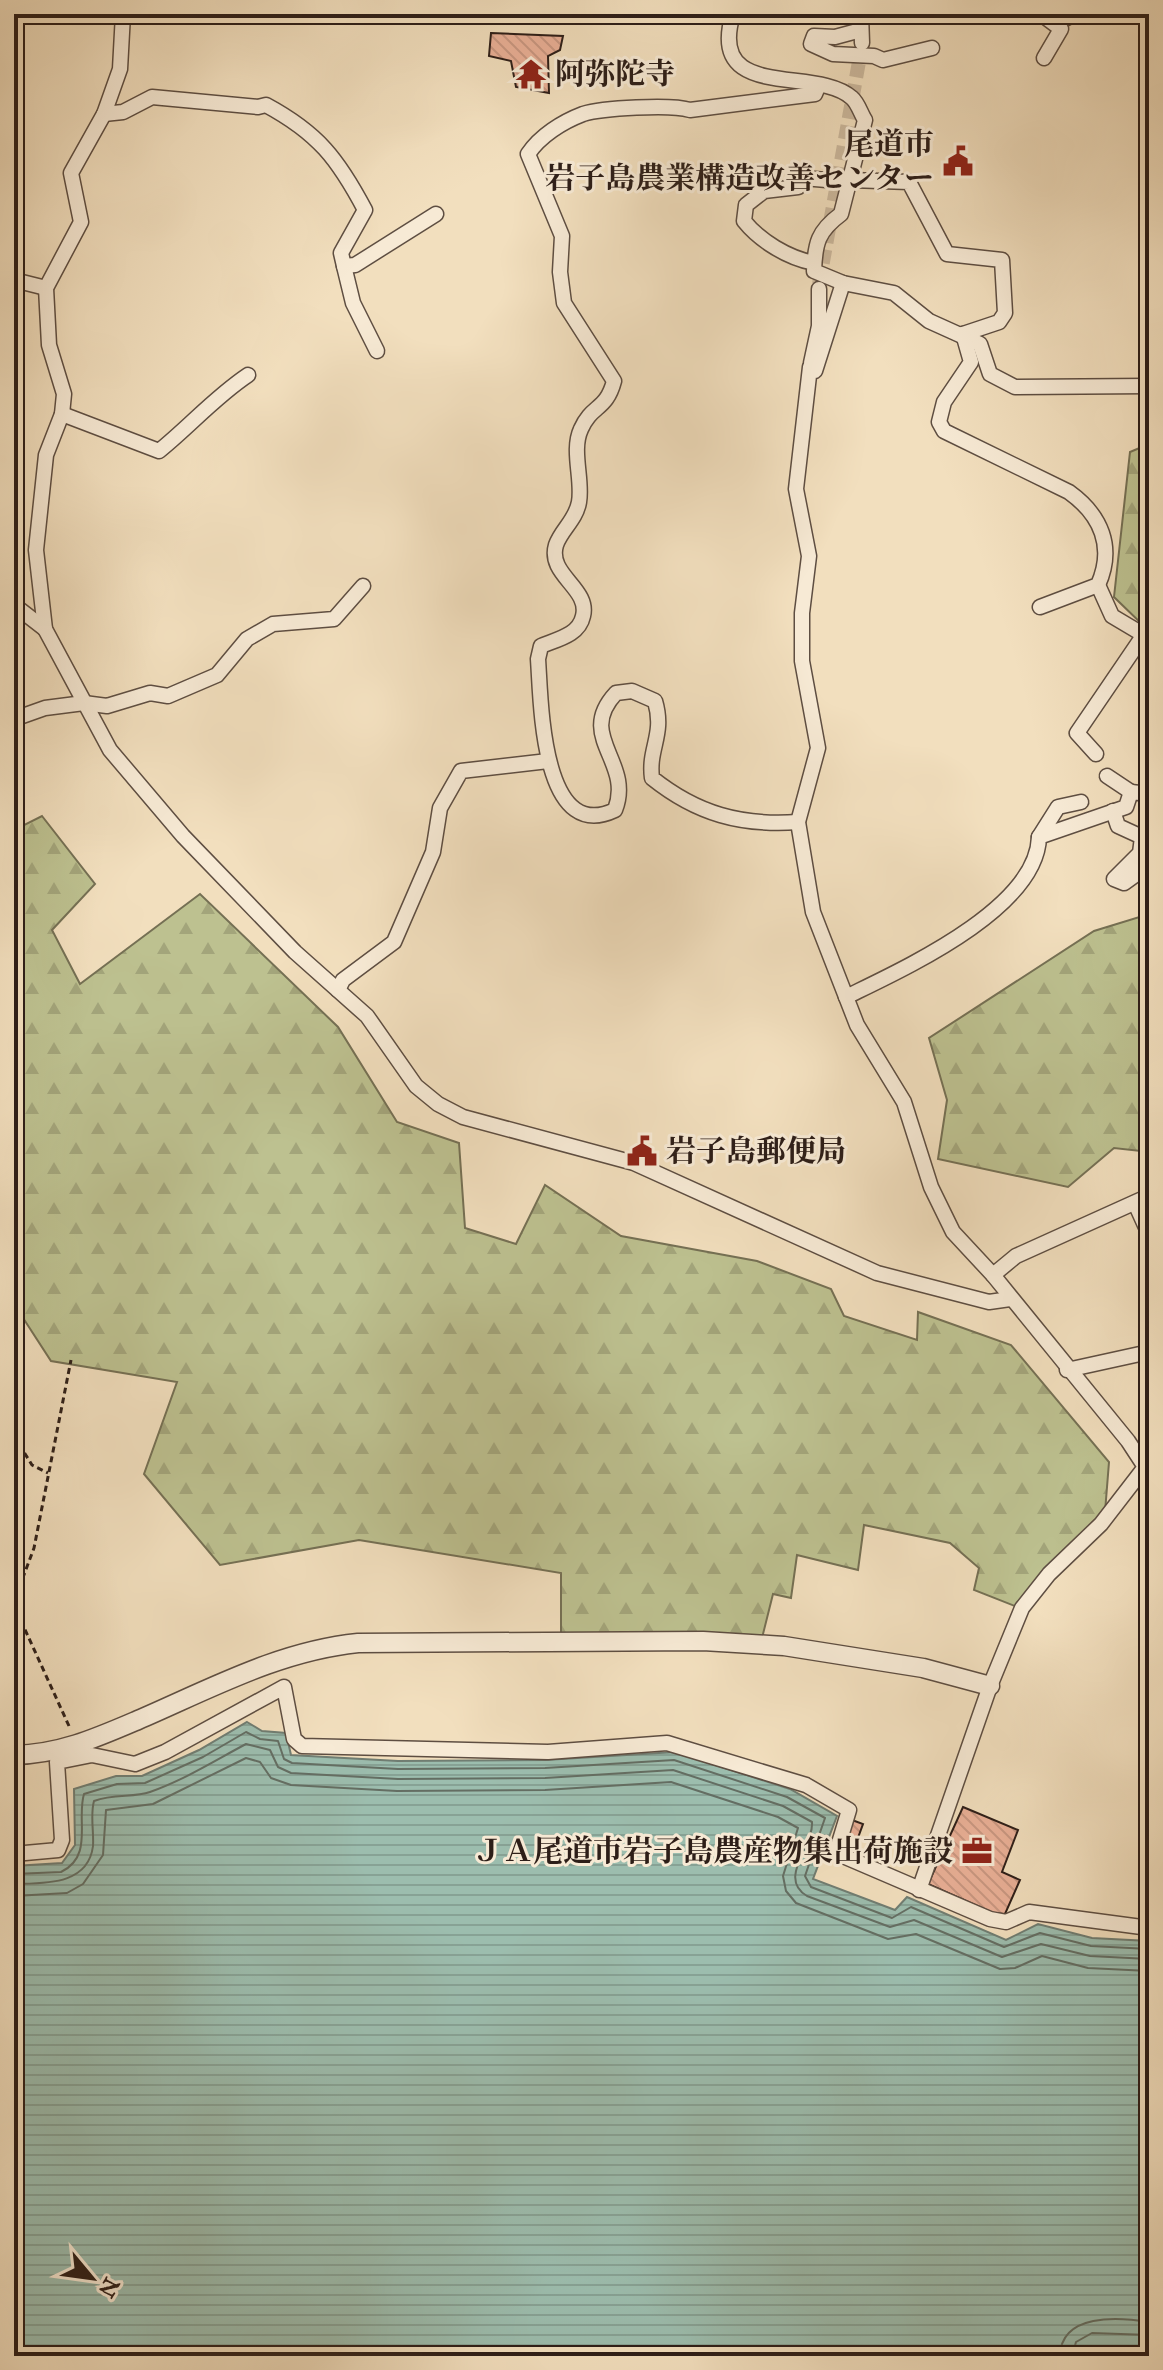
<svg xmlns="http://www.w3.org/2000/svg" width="1163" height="2370" viewBox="0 0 1163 2370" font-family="'IM FELL Great Primer','Noto Serif JP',serif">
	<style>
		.forest { fill: url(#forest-firs); stroke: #757054; stroke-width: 2 }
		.water { fill: url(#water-rules); stroke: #707d72; stroke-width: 2 }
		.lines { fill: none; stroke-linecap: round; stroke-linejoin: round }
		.shore { stroke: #646e63; stroke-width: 2 }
		.building { fill: url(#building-back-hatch); stroke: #2d1e18; stroke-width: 2 }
		.minor-tunnel { stroke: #cbb89d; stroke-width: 14; stroke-dasharray: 14 7; stroke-linecap: butt }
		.minor-casing { stroke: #5e4e42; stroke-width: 17 }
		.tertiary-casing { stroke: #5e4e42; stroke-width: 21 }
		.path { stroke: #2d1e18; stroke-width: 3; stroke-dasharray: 6 4; stroke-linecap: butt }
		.minor { stroke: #f7ead5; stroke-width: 14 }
		.tertiary { stroke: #f7ead5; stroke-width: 18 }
		.labels { text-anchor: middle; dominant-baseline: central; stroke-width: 6; stroke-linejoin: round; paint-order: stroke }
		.poi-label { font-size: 30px; font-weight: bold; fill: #2d1e18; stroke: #f7ead5; text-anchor: start }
	</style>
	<defs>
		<pattern id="forest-firs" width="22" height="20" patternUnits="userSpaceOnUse" patternTransform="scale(2)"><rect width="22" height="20" fill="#bdc190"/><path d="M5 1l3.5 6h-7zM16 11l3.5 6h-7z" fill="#a3a57b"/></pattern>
		<pattern id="water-rules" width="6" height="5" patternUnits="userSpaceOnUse" patternTransform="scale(2)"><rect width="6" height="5" fill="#9cbdae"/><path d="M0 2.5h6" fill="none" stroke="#87a295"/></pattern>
		<pattern id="building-back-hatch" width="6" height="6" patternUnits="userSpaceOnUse" patternTransform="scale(2)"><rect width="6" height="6" fill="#eab097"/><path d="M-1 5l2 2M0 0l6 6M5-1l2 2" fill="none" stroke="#c99781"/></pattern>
	</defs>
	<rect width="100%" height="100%" fill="#f2dfbe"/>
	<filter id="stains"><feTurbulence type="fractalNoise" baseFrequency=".0025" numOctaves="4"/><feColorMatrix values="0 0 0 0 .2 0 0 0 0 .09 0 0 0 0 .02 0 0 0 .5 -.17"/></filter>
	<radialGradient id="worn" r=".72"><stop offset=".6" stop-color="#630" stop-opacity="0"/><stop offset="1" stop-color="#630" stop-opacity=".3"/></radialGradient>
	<!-- forest -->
	<g class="forest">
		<polygon points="1149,444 1149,631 1114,597 1130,452"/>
		<polygon points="42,816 95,884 52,930 80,984 200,894 338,1027 397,1122 459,1143 465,1228 516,1244 545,1185 621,1236 757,1261 831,1289 844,1316 917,1340 918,1312 1011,1345 1109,1462 1105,1512 1020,1608 974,1590 979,1568 950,1543 864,1525 858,1570 797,1555 791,1598 773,1594 762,1638 561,1636 561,1573 359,1540 220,1565 144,1474 177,1382 51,1361 14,1304 14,830"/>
		<polygon points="1149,914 1149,1152 1114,1148 1068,1187 938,1159 947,1100 929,1038 1094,931"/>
	</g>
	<!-- water -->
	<polygon class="water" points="247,1722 262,1731 286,1733 291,1755 398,1761 545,1760 675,1752 790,1789 837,1816 813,1879 895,1910 907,1897 1006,1940 1038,1924 1092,1938 1149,1941 1149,2353 1093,2351 1082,2356 14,2356 14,1866 62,1863 75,1845 74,1789 116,1776 142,1776 199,1750"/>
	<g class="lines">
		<!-- shore -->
		<g class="shore">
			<path d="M14 1874 61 1872C94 1856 76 1820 84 1794L117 1784 145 1783 203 1757 246 1732 260 1739 278 1741 284 1759 292 1763 398 1769 545 1768 674 1760 787 1797 825 1818 805 1876 811 1887 892 1918 911 1907 1004 1947 1040 1933 1091 1946 1149 1949"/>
			<path d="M14 1884C43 1883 88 1886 93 1846 94 1831 90 1815 94 1801 114 1793 133 1798 150 1792 184 1780 214 1761 246 1744L270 1750 278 1767 291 1773 398 1779 545 1778 673 1770 783 1806 812 1822C814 1846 777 1878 807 1896L890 1927 914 1920 1002 1957 1041 1944 1090 1956 1149 1959"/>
			<polyline points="14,1896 67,1893 83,1884 103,1855 106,1810 153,1804 246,1758 260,1762 271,1778 291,1785 397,1791 545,1790 671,1782 778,1817 798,1828 783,1876 786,1891 796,1903 888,1939 916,1934 1000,1969 1015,1968 1042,1956 1088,1968 1149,1971"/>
			<path d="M1060 2356C1061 2313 1118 2317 1149 2322"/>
			<polyline points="1072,2356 1076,2342 1092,2333 1149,2335"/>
		</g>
	</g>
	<!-- building -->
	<g class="building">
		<polygon points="491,33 563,36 560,50 548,56 549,93 516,87 511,61 489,56"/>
		<polygon points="963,1807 1018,1830 1002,1872 1020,1880 1005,1914 993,1913 928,1884"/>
		<polygon points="852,1820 863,1824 852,1854 840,1850"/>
	</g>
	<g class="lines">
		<!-- minor-tunnel -->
		<polyline class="minor-tunnel" points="819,284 862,45"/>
		<!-- minor casing -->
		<g class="minor-casing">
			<g id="minor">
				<polyline points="123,14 120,69 104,114 71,173 81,222 46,288 49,345 64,394 62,414 46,455 36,550 45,629 110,750 183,836 295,952 367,1016 416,1086 438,1104 463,1117 634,1163 877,1273 989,1302 1010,1299"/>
				<path d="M733 14C706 103 816 65 852 98 858 103 861 114 865 120L841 214C818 231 815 243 814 271L843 283 894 293 929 321 980 344 990 374 1015 387 1149 386"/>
				<polyline points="861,14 862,43"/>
				<polyline points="1041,14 1061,29 1044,58"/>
				<polyline points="1060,14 1067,18 1073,14"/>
				<polyline points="861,30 835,37 814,36 811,44 833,54 874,56 883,60 932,48"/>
				<path d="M104 114 123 112 152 97 258 107 266 105C318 133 338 159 365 210L341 253 344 266 355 265 436 214"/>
				<polyline points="850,180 909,182 947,254 1002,260 1005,313 999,322 963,334"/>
				<path d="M814 263C788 258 760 241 744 221L746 205 764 191 798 187 803 178 850 182"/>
				<polyline points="344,266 353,303 377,351"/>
				<polyline points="14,280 46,288"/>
				<polyline points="843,283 815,371 810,367 796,489 809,556 802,613 802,661 818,748 798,822 813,912 857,1025 904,1102 931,1187 953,1232 993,1275 1128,1441 1145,1467 1101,1524 1049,1574 1022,1608 990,1686 919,1890"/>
				<path d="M963 334 971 362 944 402 939 422 944 431 1069 492C1101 515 1115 547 1098 585L1040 607"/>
				<polyline points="811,363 819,326 819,289"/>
				<path d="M62 414 159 451C190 426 215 397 248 375"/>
				<polyline points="1098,585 1112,616 1149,638"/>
				<polyline points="14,605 45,629"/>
				<polyline points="14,719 45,708 84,703 107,706 150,693 168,696 217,675 247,639 273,624 334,619 363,586"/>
				<polyline points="1096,754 1077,733 1143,636"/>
				<polyline points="1107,776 1131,792"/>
				<polyline points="1113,811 1118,826 1142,837 1140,853 1114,879 1124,883 1149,865"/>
				<path d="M798 822C741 826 697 814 652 778 648 748 665 735 655 701L632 691 616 693C575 737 634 761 615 810 541 845 541 700 538 659L541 646C558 639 579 635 583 616 590 588 547 575 556 545 561 530 576 520 579 502 583 480 571 450 581 429 592 404 606 411 614 381L564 303 560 272 562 236 528 154C540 136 562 122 583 114 602 108 671 104 690 110L815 94 818 87"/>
				<polyline points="1039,837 1058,807 1081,802"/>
				<polyline points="338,990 343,980 394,942 433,852 440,808 461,771 548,761"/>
				<path d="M846 997C903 969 1037 909 1039 837L1126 807 1131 792 1149 794"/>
				<polyline points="1135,1203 1149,1234"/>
				<polyline points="993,1275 1016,1256 1149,1196"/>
				<polyline points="1067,1370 1149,1352"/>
				<polyline points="14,1854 58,1850 62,1840 57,1762 92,1755 135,1764 165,1752 284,1687 294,1739 302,1746 548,1752 667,1743 806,1785 849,1810 836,1853 990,1919 1006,1922 1029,1912 1149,1928"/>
			</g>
		</g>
		<!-- tertiary casing -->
		<g class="tertiary-casing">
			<path id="tertiary" d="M14 1755C60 1754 96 1738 138 1720 210 1689 279 1651 358 1643L703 1641 784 1646 923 1668 990 1686"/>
		</g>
		<!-- path -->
		<g class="path">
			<polyline points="14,1436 32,1465 48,1473"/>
			<polyline points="69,1726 17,1612 16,1596 34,1548 71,1360"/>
		</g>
		<!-- minor -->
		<use href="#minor" class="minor"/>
		<!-- tertiary -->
		<use href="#tertiary" class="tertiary"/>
	</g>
	<!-- icons -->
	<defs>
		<g id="temple-bare" transform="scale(2.4)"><path d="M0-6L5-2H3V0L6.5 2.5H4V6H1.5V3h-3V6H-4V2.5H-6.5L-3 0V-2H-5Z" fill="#8f2418" stroke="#f7ead5" stroke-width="2.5" paint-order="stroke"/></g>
		<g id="civic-bare" transform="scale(2.4)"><path d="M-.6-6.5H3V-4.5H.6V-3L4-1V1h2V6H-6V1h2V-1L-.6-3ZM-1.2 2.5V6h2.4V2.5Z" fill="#8f2418" stroke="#f7ead5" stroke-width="2.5" paint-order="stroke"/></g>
		<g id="office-bare" transform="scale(2.4)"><path d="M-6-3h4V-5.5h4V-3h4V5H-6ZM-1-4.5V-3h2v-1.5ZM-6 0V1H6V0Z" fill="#8f2418" stroke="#f7ead5" stroke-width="2.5" paint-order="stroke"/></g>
	</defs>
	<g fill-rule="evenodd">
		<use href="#temple-bare" x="531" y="74"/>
		<use href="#civic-bare" x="958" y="161"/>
		<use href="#civic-bare" x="642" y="1151"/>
		<use href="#office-bare" x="977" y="1851"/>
	</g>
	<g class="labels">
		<!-- poi labels -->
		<g class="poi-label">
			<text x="555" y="74">阿弥陀寺</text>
			<text x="934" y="144" text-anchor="end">尾道市<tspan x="934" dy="34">岩子島農業構造改善センター</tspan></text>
			<text x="666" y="1151">岩子島郵便局</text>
			<text x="953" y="1851" text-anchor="end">ＪＡ尾道市岩子島農産物集出荷施設</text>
		</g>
	</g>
	<!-- margin -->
	<rect width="1163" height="2370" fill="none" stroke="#f2dfbe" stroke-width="48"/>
	<rect x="16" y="16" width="1131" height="2338" fill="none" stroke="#2d1e18" stroke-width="4"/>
	<rect x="24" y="24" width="1115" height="2322" fill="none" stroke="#2d1e18" stroke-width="2"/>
	<!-- north arrow -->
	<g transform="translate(92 2278) rotate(119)" stroke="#f7ead5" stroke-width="6" paint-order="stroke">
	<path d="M0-6L14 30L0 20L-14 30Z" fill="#2d1e18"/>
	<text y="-12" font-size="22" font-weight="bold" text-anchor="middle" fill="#2d1e18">N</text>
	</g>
	<rect width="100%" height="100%" filter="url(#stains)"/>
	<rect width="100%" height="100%" fill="url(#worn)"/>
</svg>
